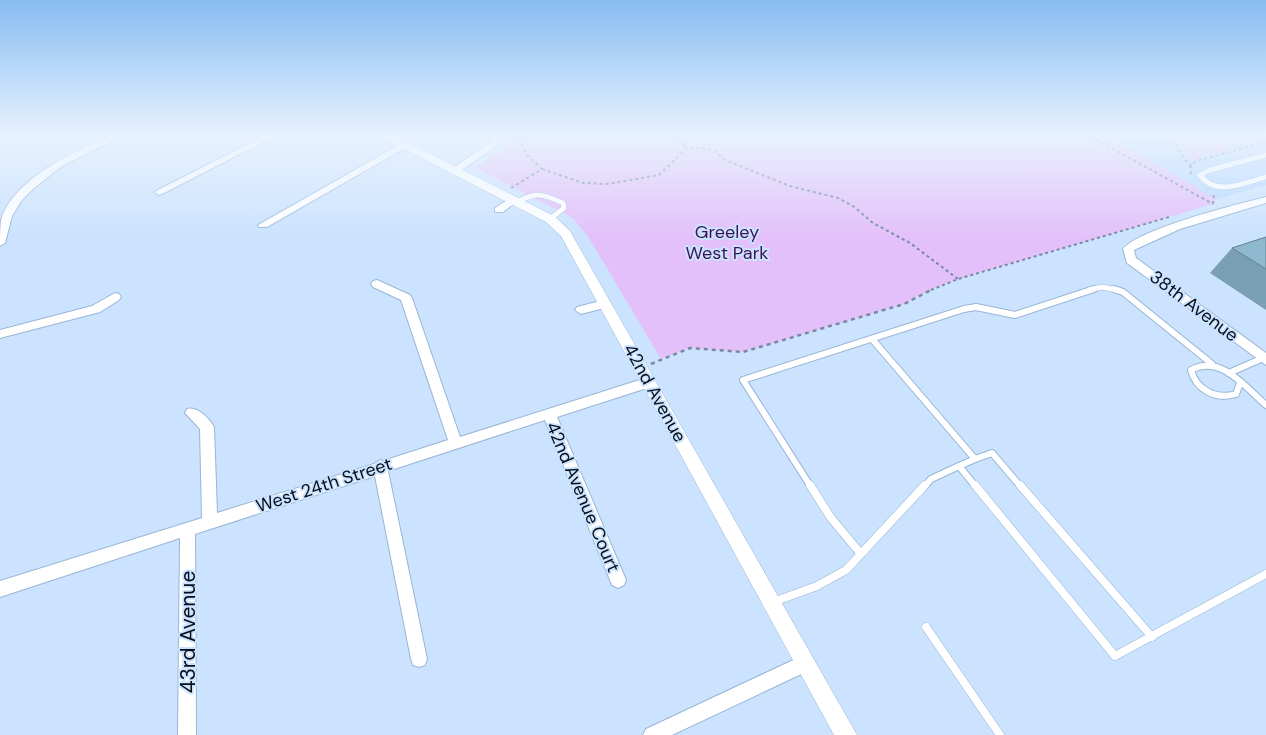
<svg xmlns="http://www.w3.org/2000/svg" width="1266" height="735" viewBox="0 0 1266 735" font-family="'DM Sans',sans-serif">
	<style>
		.built { fill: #b5d8ff }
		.green { fill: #e3c0f9 }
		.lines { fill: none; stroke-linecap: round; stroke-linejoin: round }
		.service-far2-casing { stroke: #98b5d5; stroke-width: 6 }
		.service-far1-casing { stroke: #98b5d5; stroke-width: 8 }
		.service-casing { stroke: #98b5d5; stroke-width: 9 }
		.minor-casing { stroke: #98b5d5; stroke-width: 2 }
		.tertiary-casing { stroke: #98b5d5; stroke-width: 1 }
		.path-far1 { stroke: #798a9e; stroke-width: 2; stroke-dasharray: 3 3; stroke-linecap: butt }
		.path { stroke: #798a9e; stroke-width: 2.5; stroke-dasharray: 4 4; stroke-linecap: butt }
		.service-far2 { stroke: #fff; stroke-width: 5 }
		.service-far1 { stroke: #fff; stroke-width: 6 }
		.service { stroke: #fff; stroke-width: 8 }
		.minor { fill: #fff; fill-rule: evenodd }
		.tertiary { fill: #fff; fill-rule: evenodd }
		.wall { fill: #7a9fb2 }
		.building { fill: #8eb9cf; stroke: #638291 }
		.labels { text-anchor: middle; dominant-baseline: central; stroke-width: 4; stroke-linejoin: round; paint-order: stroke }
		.park-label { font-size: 18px; fill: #3c1251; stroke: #cbe3fe }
		.street-label { font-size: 18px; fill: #050d18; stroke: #cbe3fe }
		.near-street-label { font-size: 21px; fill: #050d18; stroke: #cbe3fe }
	</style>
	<rect width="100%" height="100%" fill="#cbe3fe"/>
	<!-- built -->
	<polygon class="built" points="1107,134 1266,134 1266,185 1216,199"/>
	<!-- green -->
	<g class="green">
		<polygon points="511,134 1107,134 1216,199 1213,204 958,279 934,288 904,304 743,352 690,348 661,359 589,238 573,218 478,169 478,166 501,150"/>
		<polygon points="1172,134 1218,134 1225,139 1266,135 1266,141 1247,146 1236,144 1228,146 1229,150 1217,154 1207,152 1200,155 1201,158 1190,161"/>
	</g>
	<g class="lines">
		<!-- service-far2 casing -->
		<g class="service-far2-casing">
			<g id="service-far2">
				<path d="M1266 155 1210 170 1200 175C1215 197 1245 183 1266 177"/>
				<path d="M516 203C536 191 543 194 563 203L564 208 550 219"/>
				<polyline points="1089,290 1102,287 1117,290"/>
			</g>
		</g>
		<!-- service-far1 casing -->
		<g class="service-far1-casing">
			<g id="service-far1">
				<polyline points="1114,289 1123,292 1212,364"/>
				<polyline points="872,339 975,459 959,466"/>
				<polyline points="1229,373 1263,358"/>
				<path d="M1240 383 1236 394C1216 400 1196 390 1191 370 1221 354 1245 387 1266 405"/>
				<polyline points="975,459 992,453 1021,487"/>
				<polyline points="811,487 743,380 964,309 976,307 1015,315 1094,289"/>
				<polyline points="924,487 931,479 959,466 976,487"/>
			</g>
		</g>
		<!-- service casing -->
		<g class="service-casing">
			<g id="service">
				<polyline points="810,485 831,518 861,554"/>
				<polyline points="975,485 1115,656 1266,574"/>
				<polyline points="1020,485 1152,637"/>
				<polyline points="773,602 817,586 846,570 925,485"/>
				<polyline points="926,627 1000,735"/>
			</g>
		</g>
		<!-- minor casing -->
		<g class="minor-casing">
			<g id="minor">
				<path d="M115 134H126L62 166 34 188 22 200 12 216 5 243 0 246C0 238 0 228 1 220 14 177 78 150 115 134Z"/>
				<polygon points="268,134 279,134 162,194 159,195 154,192"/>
				<polygon points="495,134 503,134 495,147 459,172 453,172 453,168 489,143"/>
				<polygon points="404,142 409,145 407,147 267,227 259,227 258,225"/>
				<polygon points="512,197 517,200 516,202 503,212 495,212 495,208"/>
				<path d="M1266 197V203L1180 229 1134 250 1136 258 1266 353V365L1127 263 1123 249C1139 229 1237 204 1266 197Z"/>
				<path d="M377 280 410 295 412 298 460 437 649 377 653 378 655 382 653 386 557 417 626 580 624 585 618 588 612 585 545 420 388 471 427 659 425 665 419 667 413 665 411 659 375 476 195 534 196 735H178L180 538 0 597V581L202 518 200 429 185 413 187 409C197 406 209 418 214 427L217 513 374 464 380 460 383 461 448 440 401 300 373 287 371 284 373 281Z"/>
				<polygon points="115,293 119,294 121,297 119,300 100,312 0,338 0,330 92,306"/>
				<polygon points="604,300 608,301 610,304 608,307 581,314 575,310 577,307"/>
				<polygon points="806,654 812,657 815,663 812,669 672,735 643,735 646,729"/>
			</g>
		</g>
		<!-- tertiary casing -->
		<g class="tertiary-casing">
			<polygon id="tertiary" points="378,134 391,134 554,216 570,231 857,735 834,735 561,236 546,222 379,136"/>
		</g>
		<!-- path-far1 -->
		<g class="path-far1">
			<polyline points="677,134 686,149"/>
			<polyline points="1086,134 1213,204"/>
			<polyline points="1134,134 1138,134"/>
			<polyline points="1170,134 1184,159 1192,167"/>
			<polyline points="542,169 583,183 608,184 659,175 686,149 701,148 715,151 725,160 790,186 838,198 853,206 873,223 910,243 958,279"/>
			<polyline points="1191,174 1190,167 1196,161 1266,142"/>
			<polyline points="511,188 542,169 527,155 518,137 512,134"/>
			<polyline points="1213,204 1214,193"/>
			<polyline points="931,290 958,279 1169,217"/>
		</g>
		<!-- path -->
		<polyline class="path" points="651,364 690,348 743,352 904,304 933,289"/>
		<!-- service-far2 -->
		<use href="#service-far2" class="service-far2"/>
		<!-- service-far1 -->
		<use href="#service-far1" class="service-far1"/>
		<!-- service -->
		<use href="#service" class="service"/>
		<!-- minor -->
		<use href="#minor" class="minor"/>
		<!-- tertiary -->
		<use href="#tertiary" class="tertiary"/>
	</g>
	<!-- wall -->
	<polygon class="wall" points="1266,237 1266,310 1210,273 1232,248"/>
	<!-- building -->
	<polygon class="building" points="1266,237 1266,269 1232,248"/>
	<!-- sky -->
	<linearGradient id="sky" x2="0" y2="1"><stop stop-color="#87bcf1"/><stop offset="0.57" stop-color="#e8f2ff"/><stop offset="1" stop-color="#e8f2ff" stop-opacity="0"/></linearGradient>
	<rect width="1266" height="237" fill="url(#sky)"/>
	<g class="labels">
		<!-- park labels -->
		<g class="park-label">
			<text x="727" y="232">Greeley<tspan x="727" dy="21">West Park</tspan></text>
		</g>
		<!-- street labels -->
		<g class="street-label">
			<text transform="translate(1194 306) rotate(37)">38th Avenue</text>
			<text transform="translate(655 393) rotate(61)">42nd Avenue</text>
			<text transform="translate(324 485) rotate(-18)">West 24th Street</text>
			<text transform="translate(583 497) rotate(67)">42nd Avenue Court</text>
		</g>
		<!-- near-street labels -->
		<g class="near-street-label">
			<text transform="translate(188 632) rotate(-90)">43rd Avenue</text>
		</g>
	</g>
</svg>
